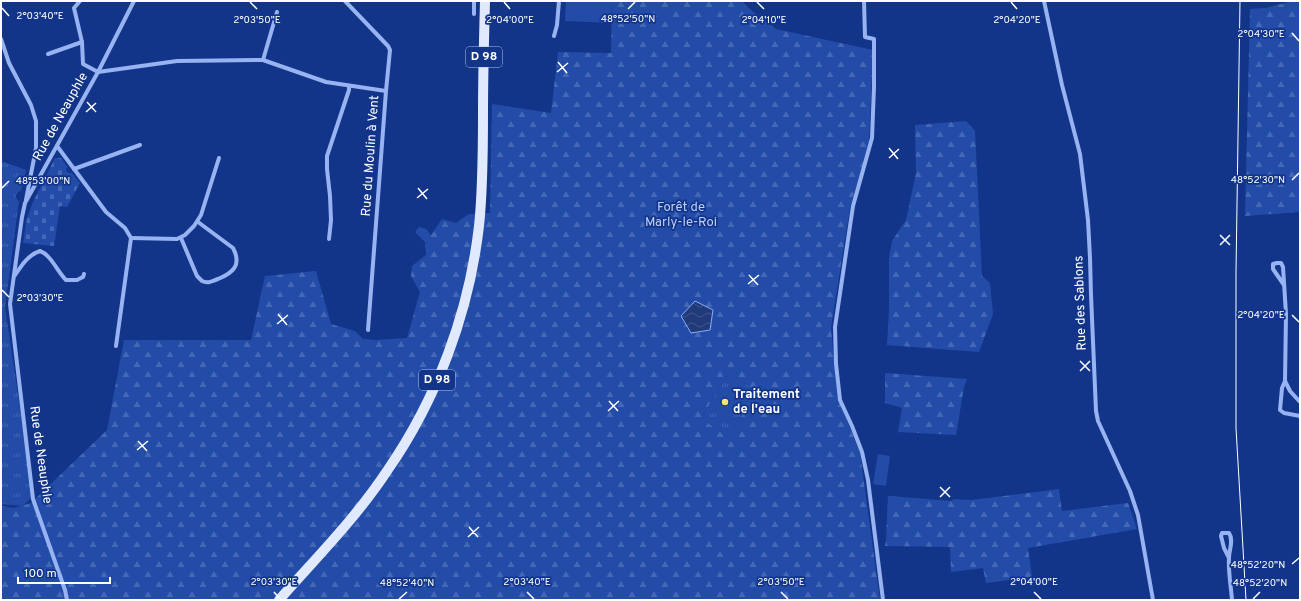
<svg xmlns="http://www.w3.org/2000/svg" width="1301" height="601" font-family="Overpass,sans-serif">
  <defs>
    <pattern id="grass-tufts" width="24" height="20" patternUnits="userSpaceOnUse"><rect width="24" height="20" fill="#234ca9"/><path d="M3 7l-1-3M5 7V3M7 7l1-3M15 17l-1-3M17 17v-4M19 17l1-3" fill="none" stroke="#4467b6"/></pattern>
    <pattern id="forest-firs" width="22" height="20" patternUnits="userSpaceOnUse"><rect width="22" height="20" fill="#234ca9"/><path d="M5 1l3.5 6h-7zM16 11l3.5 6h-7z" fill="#4467b6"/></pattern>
    <pattern id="cemetery-stones" width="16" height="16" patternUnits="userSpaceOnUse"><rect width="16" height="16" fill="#234ca9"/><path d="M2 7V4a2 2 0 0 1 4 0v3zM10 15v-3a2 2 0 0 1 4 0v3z" fill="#4467b6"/></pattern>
    <pattern id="water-waves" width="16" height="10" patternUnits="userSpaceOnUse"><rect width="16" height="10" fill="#203a7a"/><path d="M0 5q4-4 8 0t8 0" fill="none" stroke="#41588e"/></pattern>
  </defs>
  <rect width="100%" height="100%" fill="#12358a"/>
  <!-- grass -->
  <g fill="url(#grass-tufts)">
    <path d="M 1,161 L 26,170 L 21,191 L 18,192 L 16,195 L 16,198 L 19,201 L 5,307 L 33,496 L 23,506 L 1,504 Z"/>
    <path d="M 728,374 L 758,391 L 728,437 L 701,418 Z"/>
  </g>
  <!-- forest -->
  <g fill="url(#forest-firs)" fill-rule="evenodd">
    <path d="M 612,1 L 742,1 L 752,11 L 776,29 L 873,50 L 869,142 L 850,208 L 831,327 L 837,395 L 860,453 L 880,600 L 1,600 L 1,506 L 14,508 L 31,503 L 107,430 L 124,340 L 251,340 L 265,276 L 316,271 L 331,324 L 355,331 L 363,339 L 375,340 L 407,338 L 420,292 L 411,276 L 412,266 L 426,255 L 425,242 L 415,232 L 419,227 L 426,229 L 431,235 L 442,219 L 456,223 L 469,214 L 490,213 L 492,104 L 551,113 L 558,52 L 611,53 ZM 728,374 L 758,391 L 728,437 L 701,418 Z"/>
    <path d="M 1293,1 L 1300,1 L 1300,212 L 1245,216 L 1250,9 L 1265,8 Z"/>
    <path d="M 966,121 L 975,131 L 982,276 L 990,283 L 993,314 L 979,352 L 887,345 L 889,310 L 889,259 L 892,241 L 906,220 L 916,173 L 915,125 Z"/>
    <path d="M 885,373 L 967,379 L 964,387 L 956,435 L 898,432 L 902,408 L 885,403 Z"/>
    <path d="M 1059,489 L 1062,511 L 1128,503 L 1137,529 L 1028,548 L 1032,577 L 986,583 L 983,568 L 951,572 L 950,547 L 885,546 L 886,540 L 888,496 L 952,501 L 953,499 L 971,500 Z"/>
  </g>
  <!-- cemetery -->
  <path fill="url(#cemetery-stones)" d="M 55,158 L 61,158 L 67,167 L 66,169 L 67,172 L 69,173 L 72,173 L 80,183 L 67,207 L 60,206 L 54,246 L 23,243 L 27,218 L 33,202 Z"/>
  <!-- park -->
  <g fill="#234ca9">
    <path d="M 566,1 L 612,1 L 611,23 L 565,21 Z"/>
    <path d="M 878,454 L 890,456 L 886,486 L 873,484 Z"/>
  </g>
  <!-- water -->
  <path fill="url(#water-waves)" stroke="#89acf4" d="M 695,301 L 713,310 L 710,330 L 691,333 L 681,316 Z"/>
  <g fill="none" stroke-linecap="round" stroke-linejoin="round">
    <!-- street -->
    <g stroke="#98b3f1" stroke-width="4">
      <path d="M 80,1 L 74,8 L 82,42 L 83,64 L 98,72 L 177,61 L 263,60 L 326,82 L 386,91"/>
      <path d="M 345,1 L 388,46 L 390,50 L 386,91 L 368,330"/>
      <path d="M 864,1 L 865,37 L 874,39 L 874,87 L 872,138 L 853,206 L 835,327 L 836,364 L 840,400 L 852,426 L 862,452 L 868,480 L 883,600"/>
      <path d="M 1044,1 L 1062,85 L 1080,154 L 1088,220 L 1090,258 L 1091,295 L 1096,411 L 1098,421 L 1130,491 L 1138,515 L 1153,600"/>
      <path d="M 474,14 L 474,1"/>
      <path d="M 554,36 L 557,25 L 559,1"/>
      <path d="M 1,39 L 9,63 L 31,105 L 36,121 L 36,148 L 26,200"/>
      <path d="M 48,54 L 82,42"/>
      <path d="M 263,60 L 277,12"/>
      <path d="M 57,146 L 106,212 L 125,228 L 131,238 L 116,346"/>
      <path d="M 74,169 L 140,145"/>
      <path d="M 131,238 L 177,239 L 185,235 L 194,226 L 201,215 L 219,158"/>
      <path d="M 181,238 L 197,276 L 202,281 C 208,284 212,281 218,279 C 233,273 242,265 233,248 L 198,222"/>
      <path d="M 329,239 L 331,220 L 330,196 L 327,169 L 327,156 L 349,90 L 349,86"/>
      <path d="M 15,275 C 22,265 28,255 40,251 C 51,255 57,271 66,280 L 77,280 L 83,277 L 84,274"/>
      <path d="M 1284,285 L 1273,269 L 1273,264 L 1277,263 L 1281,263 L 1283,267 L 1286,314 L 1285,381 L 1290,391 L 1300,402"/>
      <path d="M 1285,381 L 1282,388 L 1280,410 L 1284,413 L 1300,416"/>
      <path d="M 1229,558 L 1224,548 L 1221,536 L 1222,533 L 1229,533 C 1234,540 1229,550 1229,558 C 1228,571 1231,586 1232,600"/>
      <path d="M 67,600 L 65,590 L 33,499 L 10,304 L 22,217 L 25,203 L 98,72 L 134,1"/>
    </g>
    <!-- primary -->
    <path stroke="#e1e9ff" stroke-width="10" d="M 279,600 C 316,558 356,518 387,471 C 437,399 469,313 479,226 C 483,189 483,151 483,113 C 483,76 484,38 485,1"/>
    <!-- tram -->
    <path stroke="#fff" stroke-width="1" d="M 1240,1 L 1236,272 L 1236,428 L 1246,600"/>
  </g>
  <!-- ticks -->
  <path fill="none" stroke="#fff" stroke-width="1.5" d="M 250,2 L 257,9M 504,2 L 510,9M 757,2 L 764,9M 1011,2 L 1017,9M 2,8 L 9,16M 628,9 L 635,2M 1292,33 L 1299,41M 558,62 L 567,73M 557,72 L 568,63M 87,102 L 96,112M 86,112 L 96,103M 889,148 L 898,159M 889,158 L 899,149M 1292,180 L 1299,173M 2,188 L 9,181M 418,188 L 427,199M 417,198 L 428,189M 1220,235 L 1230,245M 1220,245 L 1230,235M 749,275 L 758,285M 748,284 L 759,275M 2,290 L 9,297M 278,314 L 287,325M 1292,315 L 1299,322M 277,324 L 288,315M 1080,361 L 1090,371M 1080,371 L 1090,361M 609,401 L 618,411M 608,411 L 619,401M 138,441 L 147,451M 137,450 L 148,441M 940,487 L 950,497M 940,497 L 950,487M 469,527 L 478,537M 468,537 L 479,527M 1292,564 L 1299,558M 274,592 L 280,599M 527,592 L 534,599M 781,592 L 788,599M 1034,592 L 1041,599M 399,599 L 407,592M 1253,599 L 1260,592"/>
  <!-- markers -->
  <circle fill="#ffe757" stroke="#12358a" stroke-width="1.5" cx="725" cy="402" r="4"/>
  <g text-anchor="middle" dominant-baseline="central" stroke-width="3.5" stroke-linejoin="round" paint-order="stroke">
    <!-- shield labels -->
    <g fill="#12358a" stroke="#b8c2dc" stroke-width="1">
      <rect x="466" y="47" width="36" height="20" rx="3"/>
      <rect x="419" y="370" width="36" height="20" rx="3"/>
    </g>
    <g font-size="12" font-weight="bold" fill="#fff">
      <text x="484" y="57">D 98</text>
      <text x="437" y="380">D 98</text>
    </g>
    <!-- street labels -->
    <g font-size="13" fill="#fff" stroke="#12358a">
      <text transform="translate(61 117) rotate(-61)">Rue de Neauphle</text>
      <text transform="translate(371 156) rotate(-86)">Rue du Moulin à Vent</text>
      <text transform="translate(1081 303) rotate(-92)">Rue des Sablons</text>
      <text transform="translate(40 455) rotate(82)">Rue de Neauphle</text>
    </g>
    <!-- park labels -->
    <g font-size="13" fill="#bed1fc" stroke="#12358a">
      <text x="681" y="208">Forêt de<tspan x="681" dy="15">Marly-le-Roi</tspan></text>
    </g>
    <!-- poi labels -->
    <g font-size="13" font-weight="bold" fill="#fff" stroke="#12358a" text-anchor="start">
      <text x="733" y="395">Traitement<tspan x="733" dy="15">de l'eau</tspan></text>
    </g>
  </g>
  <g font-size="10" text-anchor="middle" fill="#fff" stroke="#12358a" stroke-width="3.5" stroke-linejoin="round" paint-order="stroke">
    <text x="40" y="19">2°03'40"E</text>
    <text x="628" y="22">48°52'50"N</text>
    <text x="257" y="23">2°03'50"E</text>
    <text x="510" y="23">2°04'00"E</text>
    <text x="764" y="23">2°04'10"E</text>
    <text x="1017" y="23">2°04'20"E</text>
    <text x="1261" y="37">2°04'30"E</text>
    <text x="1258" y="183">48°52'30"N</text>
    <text x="43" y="184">48°53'00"N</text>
    <text x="40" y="301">2°03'30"E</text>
    <text x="1261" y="318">2°04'20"E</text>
    <text x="1258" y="568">48°52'20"N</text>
    <text x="274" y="585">2°03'30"E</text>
    <text x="527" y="585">2°03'40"E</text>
    <text x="781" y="585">2°03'50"E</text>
    <text x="1034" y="585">2°04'00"E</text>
    <text x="407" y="586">48°52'40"N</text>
    <text x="1260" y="586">48°52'20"N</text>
  </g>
  <!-- border -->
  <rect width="1301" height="601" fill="none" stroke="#ffffff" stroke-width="4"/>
  <!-- scale -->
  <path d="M18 577v6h92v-6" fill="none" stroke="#ffffff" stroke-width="2"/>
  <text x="24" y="577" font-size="12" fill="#ffffff" stroke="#12358a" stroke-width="3" paint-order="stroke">100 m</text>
</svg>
